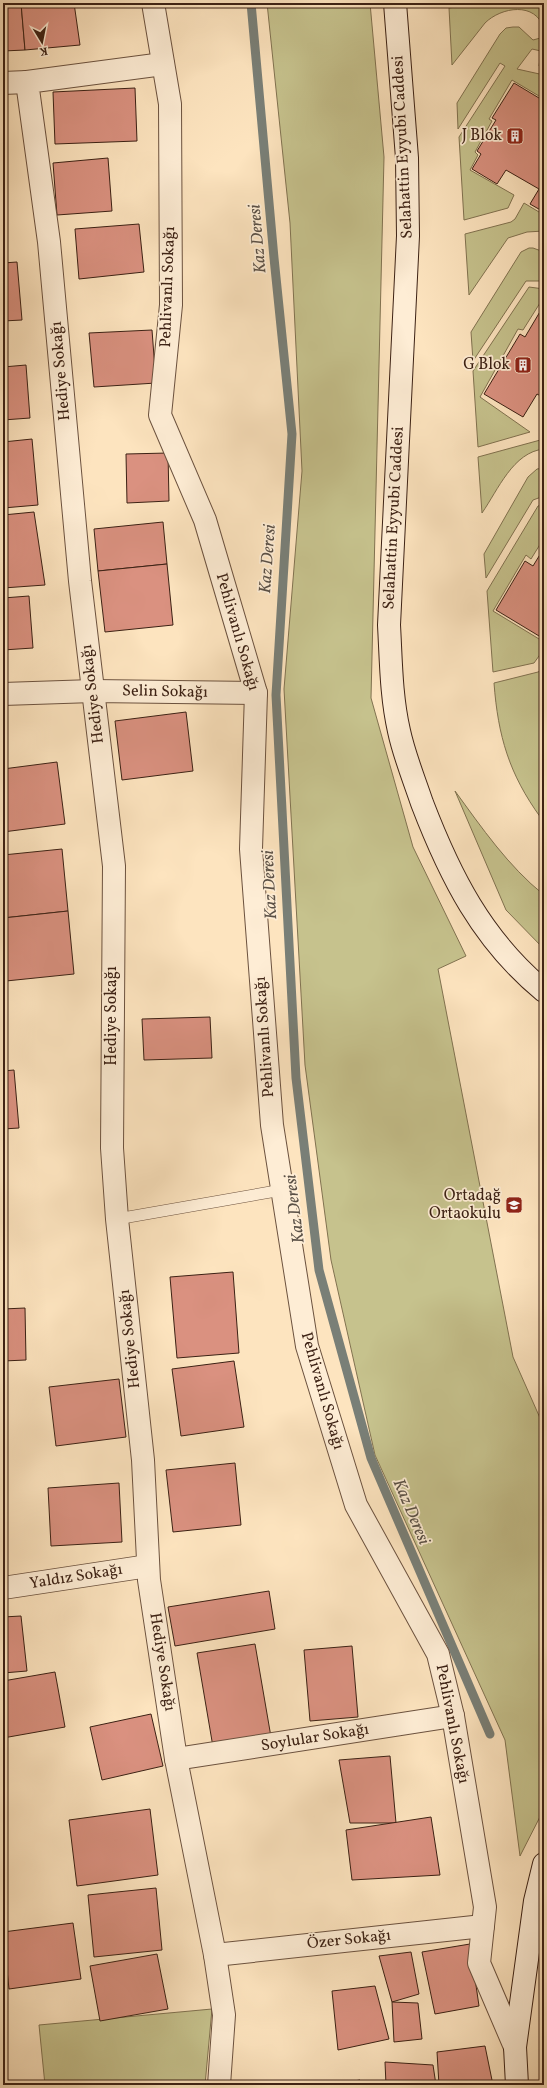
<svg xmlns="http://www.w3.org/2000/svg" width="547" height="2088" font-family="Vollkorn,serif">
  <rect width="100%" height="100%" fill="#fde4bf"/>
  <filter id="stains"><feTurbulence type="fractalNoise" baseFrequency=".005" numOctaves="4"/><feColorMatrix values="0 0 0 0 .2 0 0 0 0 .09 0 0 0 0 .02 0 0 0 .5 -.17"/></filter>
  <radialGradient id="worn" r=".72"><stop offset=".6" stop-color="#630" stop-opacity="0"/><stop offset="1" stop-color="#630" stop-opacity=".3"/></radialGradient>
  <!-- green -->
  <g fill="#c6c28d" stroke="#817250">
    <path d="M 267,3 L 370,3 L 384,157 L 371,698 L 413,847 L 466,956 L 438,969 L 513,1357 L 544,1427 L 544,1809 L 520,1856 L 505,1740 L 375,1455 L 331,1260 L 305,1065 L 284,689 L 302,471 L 290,223 Z"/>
    <path d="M 482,3 L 538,3 L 544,7 L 544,29 C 536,1 501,7 485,23 L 452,65 L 449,8 Z"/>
    <path d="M 513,27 L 519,27 L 533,40 L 544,37 L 544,66 L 539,66 L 541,51 L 532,49 L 517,69 L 544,75 L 544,99 L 512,80 L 489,119 L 492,121 L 475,152 L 478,155 L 470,170 L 514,195 L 508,208 L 464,220 L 459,137 L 505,66 L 500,63 L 458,129 L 457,103 L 500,34 L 506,28 Z"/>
    <path d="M 524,203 L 544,215 L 544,231 L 527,232 L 508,238 L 469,295 L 465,234 L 511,222 L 515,219 Z"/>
    <path d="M 529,248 L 533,248 L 544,252 L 544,281 L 526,281 L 473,361 L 471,332 L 521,252 Z"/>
    <path d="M 529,287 L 544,289 L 544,306 L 540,303 L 523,330 L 518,329 L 480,397 L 530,432 L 478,447 L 473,371 Z"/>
    <path d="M 544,439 L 544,449 C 513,452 498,490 482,513 L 478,457 Z"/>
    <path d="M 544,468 L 544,496 L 533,500 L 486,578 L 484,554 L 528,477 L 537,469 Z"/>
    <path d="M 544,504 L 544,538 L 531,559 L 526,555 L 493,611 L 544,642 L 544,649 L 534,663 L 493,672 L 487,591 L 538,506 Z"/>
    <path d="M 544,669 L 544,813 L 541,818 C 509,774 498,736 494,683 L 538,672 Z"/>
    <path d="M 455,791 C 482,828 508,866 544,895 L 544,949 L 506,910 Z"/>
    <path d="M 212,2009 L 205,2085 L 45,2085 L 39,2025 Z"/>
  </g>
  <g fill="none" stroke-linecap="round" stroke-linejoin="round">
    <!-- stream -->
    <path stroke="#797f77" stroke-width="9" d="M 251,3 L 274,258 L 292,434 L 276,695 L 296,1078 L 319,1270 L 371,1458 L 490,1734"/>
  </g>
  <!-- building -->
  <g fill="#da9180" stroke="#3c2114">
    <path d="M 3,3 L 21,3 L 25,50 L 3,51 Z"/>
    <path d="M 21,3 L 74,3 L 80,45 L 25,50 Z"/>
    <path d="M 514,83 L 544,101 L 544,212 L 530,204 L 539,189 L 506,170 L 497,184 L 472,169 L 481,154 L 477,151 L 496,120 L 492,118 Z"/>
    <path d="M 135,88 L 137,141 L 55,144 L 53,92 Z"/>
    <path d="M 108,158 L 112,211 L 57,215 L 53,163 Z"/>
    <path d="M 139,224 L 144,272 L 79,279 L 75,229 Z"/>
    <path d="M 17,262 L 22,320 L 3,321 L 3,263 Z"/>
    <path d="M 541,310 L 544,312 L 544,398 L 537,394 L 523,417 L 484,394 L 520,334 L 525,337 Z"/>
    <path d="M 152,330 L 156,383 L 94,387 L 89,333 Z"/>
    <path d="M 26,365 L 30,418 L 3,420 L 3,367 Z"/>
    <path d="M 32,439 L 38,505 L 3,508 L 3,442 Z"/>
    <path d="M 168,453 L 169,501 L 127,503 L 126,454 Z"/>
    <path d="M 34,512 L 45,585 L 3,588 L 3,515 Z"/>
    <path d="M 163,522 L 167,564 L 98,571 L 94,529 Z"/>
    <path d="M 544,548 L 544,639 L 496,610 L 525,561 L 533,566 Z"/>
    <path d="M 167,564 L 173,625 L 105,632 L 98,571 Z"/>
    <path d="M 29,596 L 33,648 L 3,650 L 3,598 Z"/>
    <path d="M 186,712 L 193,771 L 122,780 L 115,721 Z"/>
    <path d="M 57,762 L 65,824 L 3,832 L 3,769 Z"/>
    <path d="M 62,849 L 68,911 L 3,918 L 3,855 Z"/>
    <path d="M 68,911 L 74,974 L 6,981 L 3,949 L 3,918 Z"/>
    <path d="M 210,1017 L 212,1058 L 144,1060 L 142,1019 Z"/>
    <path d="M 14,1070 L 19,1128 L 3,1129 L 3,1071 Z"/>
    <path d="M 233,1272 L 239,1353 L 177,1358 L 170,1277 Z"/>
    <path d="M 25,1308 L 26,1360 L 3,1361 L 3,1309 Z"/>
    <path d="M 234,1361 L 244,1427 L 181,1436 L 172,1369 Z"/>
    <path d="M 119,1379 L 126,1437 L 56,1446 L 49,1387 Z"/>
    <path d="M 235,1463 L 241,1525 L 173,1532 L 166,1470 Z"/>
    <path d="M 119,1483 L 122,1542 L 51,1546 L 48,1488 Z"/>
    <path d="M 269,1591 L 275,1629 L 175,1646 L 168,1607 Z"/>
    <path d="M 21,1616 L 27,1671 L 3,1673 L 3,1617 Z"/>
    <path d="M 255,1644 L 271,1737 L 213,1747 L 197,1653 Z"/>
    <path d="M 352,1646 L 358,1717 L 310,1721 L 304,1650 Z"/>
    <path d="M 55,1672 L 65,1727 L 3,1738 L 3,1681 Z"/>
    <path d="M 151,1714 L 163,1766 L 102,1780 L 90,1727 Z"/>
    <path d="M 390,1756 L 396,1823 L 350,1823 L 339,1760 Z"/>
    <path d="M 150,1809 L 158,1875 L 77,1886 L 69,1820 Z"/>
    <path d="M 431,1817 L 440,1875 L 352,1880 L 346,1830 Z"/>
    <path d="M 156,1888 L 162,1950 L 94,1957 L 88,1895 Z"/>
    <path d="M 73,1923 L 81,1979 L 9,1989 L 3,1932 Z"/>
    <path d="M 470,1944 L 479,2006 L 435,2014 L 422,1952 Z"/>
    <path d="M 411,1952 L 419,1994 L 392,2002 L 379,1956 Z"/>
    <path d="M 157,1954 L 168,2009 L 100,2021 L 90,1966 Z"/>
    <path d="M 375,1986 L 389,2039 L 338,2050 L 332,1991 Z"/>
    <path d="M 392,2002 L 418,2003 L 422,2039 L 394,2042 Z"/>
    <path d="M 485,2046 L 493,2085 L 439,2085 L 437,2052 Z"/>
    <path d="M 385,2062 L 433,2065 L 436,2085 L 386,2085 Z"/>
    <path d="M 360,2080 L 361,2085 L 329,2085 Z"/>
  </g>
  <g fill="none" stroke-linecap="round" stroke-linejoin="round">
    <!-- service casing -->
    <g stroke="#6c523f" stroke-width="12">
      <path id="service" d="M 117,1219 L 282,1190"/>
    </g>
    <!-- minor casing -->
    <g stroke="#6c523f" stroke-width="24">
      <g id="minor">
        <path d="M 153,3 L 170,104 L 171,305 L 160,415 L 205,520 L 256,693 L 251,849 L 272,1125 L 307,1346 L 356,1505 L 438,1654 L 453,1716 L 485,1907 L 479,1963 L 515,2047"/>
        <path d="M 163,64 L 27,82 L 49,242 L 80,581 L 114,866 L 112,1148 L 117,1219 L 143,1460 L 149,1580 L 176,1759 L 215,1955 L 224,2015 L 219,2085"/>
        <path d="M 3,83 L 27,82"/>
        <path d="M 3,694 L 93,691 L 256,693"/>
        <path d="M 3,1588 L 148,1566"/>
        <path d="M 176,1759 L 453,1716"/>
        <path d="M 215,1955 L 483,1926"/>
      </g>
    </g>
    <!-- secondary casing -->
    <g stroke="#3c2114" stroke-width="24">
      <g id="secondary">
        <path d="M 395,3 L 407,158 L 408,236 L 389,625 C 391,660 391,696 399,731 C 404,755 414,779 422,803 C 450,876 482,940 544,991"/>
        <path d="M 517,2085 L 515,2047 L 535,1901 L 544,1864"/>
      </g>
    </g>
    <!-- service -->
    <use href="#service" stroke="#feedd5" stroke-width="11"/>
    <!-- minor -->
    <use href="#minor" stroke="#feedd5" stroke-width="22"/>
    <!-- secondary -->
    <use href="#secondary" stroke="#feedd5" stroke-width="22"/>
  </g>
  <!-- icons -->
  <defs>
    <g id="building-square" transform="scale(0.9)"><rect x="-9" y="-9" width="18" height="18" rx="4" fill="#8f2418" stroke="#feedd5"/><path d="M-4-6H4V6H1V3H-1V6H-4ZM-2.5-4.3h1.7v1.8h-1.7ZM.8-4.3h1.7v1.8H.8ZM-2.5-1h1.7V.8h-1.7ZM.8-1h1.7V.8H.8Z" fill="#fff"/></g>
    <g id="school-square" transform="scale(0.9)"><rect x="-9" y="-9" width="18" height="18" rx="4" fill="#8f2418" stroke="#feedd5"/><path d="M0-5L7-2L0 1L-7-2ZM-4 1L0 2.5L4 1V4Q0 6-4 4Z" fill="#fff"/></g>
  </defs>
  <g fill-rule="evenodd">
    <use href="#building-square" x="515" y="136"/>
    <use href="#building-square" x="523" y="365"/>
    <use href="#school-square" x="514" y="1205"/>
  </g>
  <g text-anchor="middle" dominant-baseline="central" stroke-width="3.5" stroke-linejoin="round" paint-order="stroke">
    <!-- poi labels -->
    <g font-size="16" fill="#3c2114" stroke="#feedd5" text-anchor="end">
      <text x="502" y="136">J Blok</text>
      <text x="510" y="365">G Blok</text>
      <text x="501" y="1196">Ortadağ<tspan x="501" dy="18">Ortaokulu</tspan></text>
    </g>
    <!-- street labels -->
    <g font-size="16" fill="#3c2114" stroke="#feedd5">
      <text transform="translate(403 147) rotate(-93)">Selahattin Eyyubi Caddesi</text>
      <text transform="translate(168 287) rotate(-88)">Pehlivanlı Sokağı</text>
      <text transform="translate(61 371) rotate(-95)">Hediye Sokağı</text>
      <text transform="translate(394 518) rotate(-87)">Selahattin Eyyubi Caddesi</text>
      <text transform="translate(237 632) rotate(74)">Pehlivanlı Sokağı</text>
      <text transform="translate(165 692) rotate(1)">Selin Sokağı</text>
      <text transform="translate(93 694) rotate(-97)">Hediye Sokağı</text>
      <text transform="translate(112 1016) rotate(-90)">Hediye Sokağı</text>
      <text transform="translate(265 1037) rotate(-94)">Pehlivanlı Sokağı</text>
      <text transform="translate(130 1339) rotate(-96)">Hediye Sokağı</text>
      <text transform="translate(322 1391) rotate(74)">Pehlivanlı Sokağı</text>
      <text transform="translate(76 1577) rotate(-9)">Yaldız Sokağı</text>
      <text transform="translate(162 1662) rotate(81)">Hediye Sokağı</text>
      <text transform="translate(452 1724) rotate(79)">Pehlivanlı Sokağı</text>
      <text transform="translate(315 1738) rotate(-9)">Soylular Sokağı</text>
      <text transform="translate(349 1940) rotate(-6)">Özer Sokağı</text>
    </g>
    <!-- water labels -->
    <g font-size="17" font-style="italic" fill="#5a5046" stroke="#feedd5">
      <text transform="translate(258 239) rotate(-95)">Kaz Deresi</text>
      <text transform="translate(268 559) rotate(-86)">Kaz Deresi</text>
      <text transform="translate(270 885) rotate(-93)">Kaz Deresi</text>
      <text transform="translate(295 1209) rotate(-97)">Kaz Deresi</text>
      <text transform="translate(411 1512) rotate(67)">Kaz Deresi</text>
    </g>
  </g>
  <!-- margin -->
  <rect width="547" height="2088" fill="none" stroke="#fde4bf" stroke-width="16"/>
  <rect x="4" y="4" width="539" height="2080" fill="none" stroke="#3c2114" stroke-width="2"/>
  <rect x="8" y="8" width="531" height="2072" fill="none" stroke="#3c2114"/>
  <!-- north arrow -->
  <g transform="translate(42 42) rotate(170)" stroke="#feedd5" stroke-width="3" paint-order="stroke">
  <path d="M0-3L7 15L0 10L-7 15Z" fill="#3c2114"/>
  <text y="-6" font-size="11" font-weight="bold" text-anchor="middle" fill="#3c2114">K</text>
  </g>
  <rect width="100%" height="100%" filter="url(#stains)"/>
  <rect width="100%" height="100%" fill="url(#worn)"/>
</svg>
